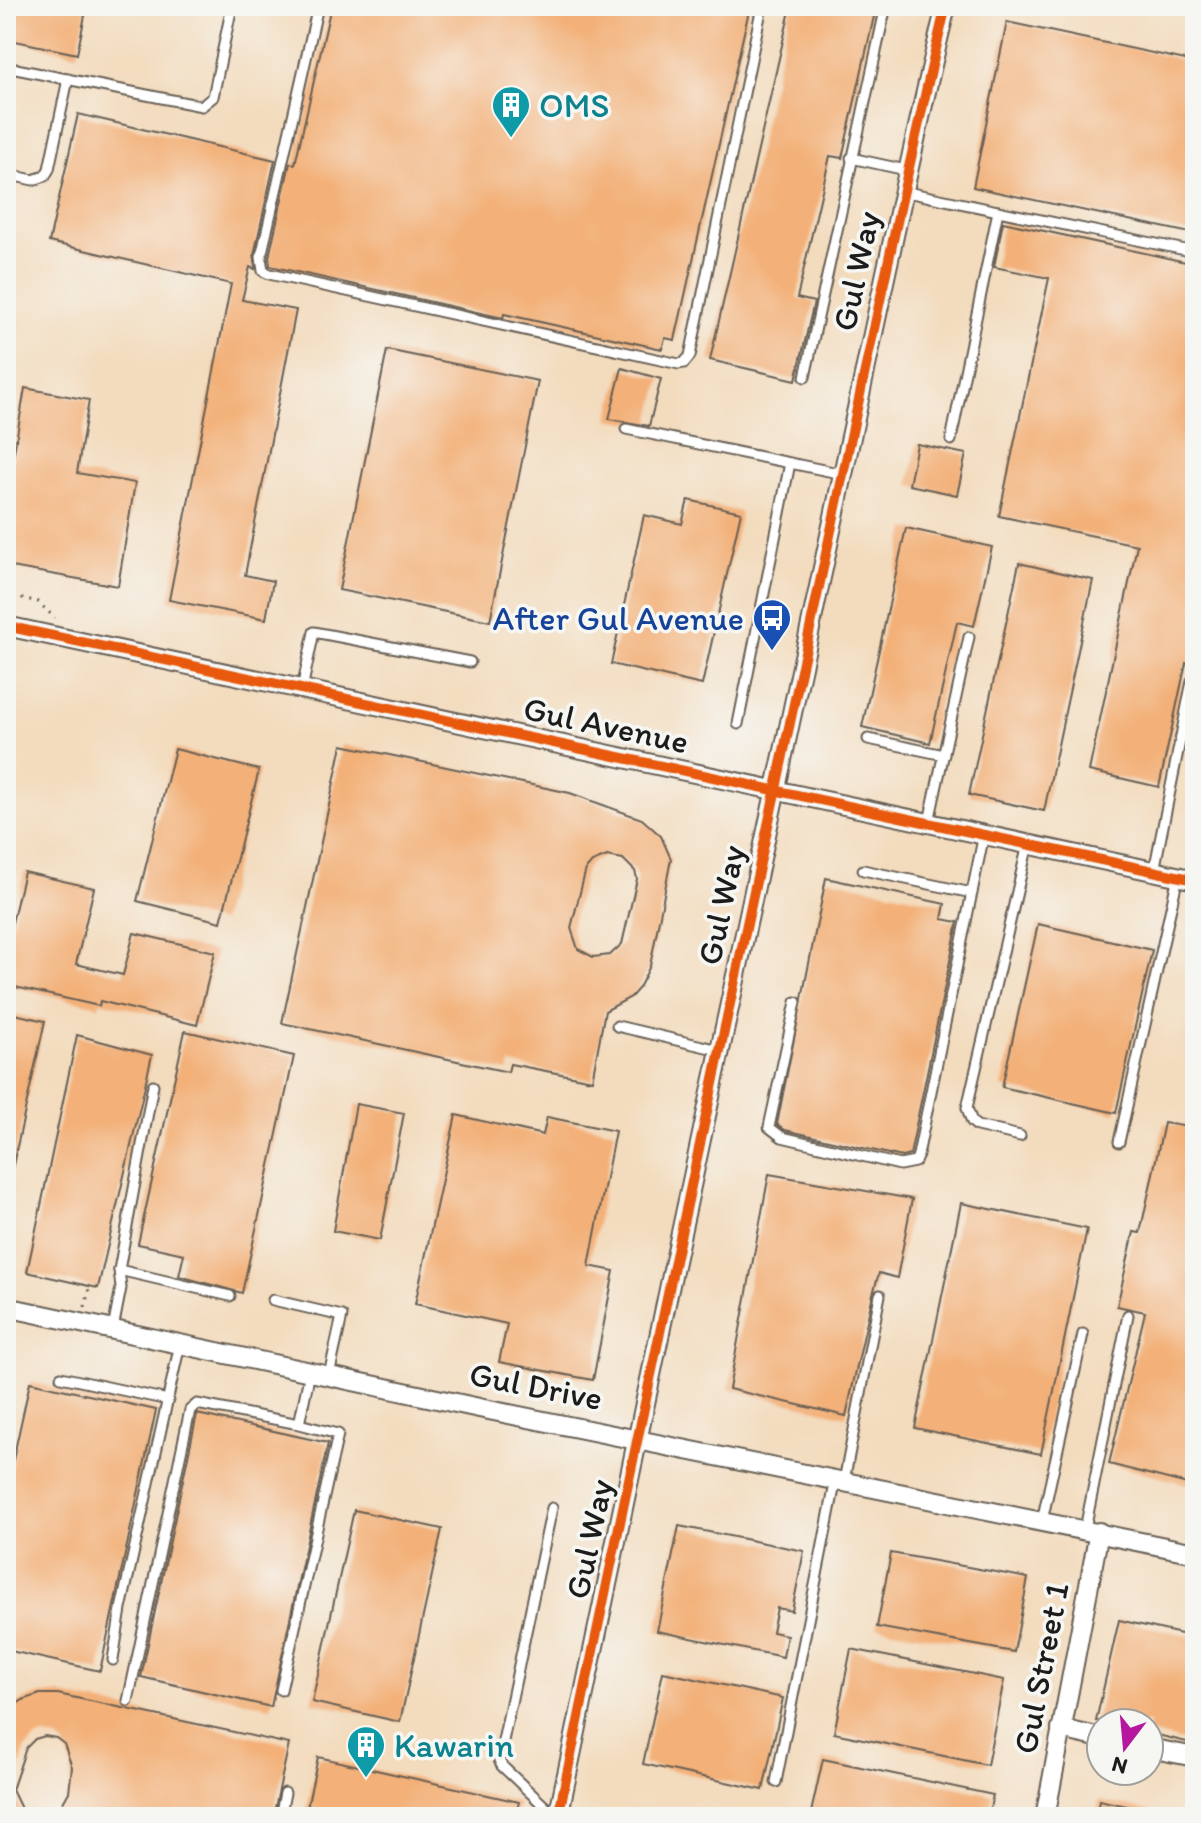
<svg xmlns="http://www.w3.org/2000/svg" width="1201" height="1823" font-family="Itim,sans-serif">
  <rect width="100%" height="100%" fill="#f6f6f2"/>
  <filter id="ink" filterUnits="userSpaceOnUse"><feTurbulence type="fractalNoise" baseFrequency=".0125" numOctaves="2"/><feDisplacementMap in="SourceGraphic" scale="16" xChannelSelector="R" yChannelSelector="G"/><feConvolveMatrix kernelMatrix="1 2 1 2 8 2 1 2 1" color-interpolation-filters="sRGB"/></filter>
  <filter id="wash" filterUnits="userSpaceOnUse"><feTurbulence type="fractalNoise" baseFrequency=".006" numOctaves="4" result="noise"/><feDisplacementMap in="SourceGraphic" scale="32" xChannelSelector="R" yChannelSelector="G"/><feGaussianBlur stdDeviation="1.8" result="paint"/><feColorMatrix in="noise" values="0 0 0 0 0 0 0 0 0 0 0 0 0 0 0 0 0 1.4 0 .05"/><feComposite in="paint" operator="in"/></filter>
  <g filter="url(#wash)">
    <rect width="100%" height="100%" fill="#f3dbbd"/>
    <g id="blocks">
      <!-- building -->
      <g fill="#f3b078" fill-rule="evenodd">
        <path d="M 6,6 L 87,6 L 77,54 L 6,39 Z"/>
        <path d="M 331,6 L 750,6 L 675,340 L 665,338 L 662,349 L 504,314 L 503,318 L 270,266 L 269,257 L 290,163 L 295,164 Z"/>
        <path d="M 791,6 L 860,6 L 860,8 L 875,12 L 842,158 L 830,156 L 797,298 L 814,302 L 796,380 L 710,360 Z"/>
        <path d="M 1007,22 L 1195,62 L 1195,234 L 973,187 Z"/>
        <path d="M 78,114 L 275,160 L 254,255 L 255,269 L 250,267 L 242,300 L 296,310 L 245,575 L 273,581 L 266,619 L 169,600 L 231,284 L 49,242 Z"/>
        <path d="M 1003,222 L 1195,264 L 1195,665 L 1186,663 L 1159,787 L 1089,771 L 1137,545 L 999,516 L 1049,278 L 994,267 Z"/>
        <path d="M 387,350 L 538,381 L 490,621 L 339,590 Z"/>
        <path d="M 622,368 L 661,379 L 649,426 L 609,419 Z"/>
        <path d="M 25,388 L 89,400 L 77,473 L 135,483 L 118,586 L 6,566 L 6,499 Z"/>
        <path d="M 917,444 L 966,454 L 957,495 L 909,485 Z"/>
        <path d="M 688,500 L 741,512 L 702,685 L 611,664 L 644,515 L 682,524 Z"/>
        <path d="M 906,528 L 992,547 L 974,626 L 957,622 L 930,743 L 862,727 Z"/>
        <path d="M 1019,563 L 1093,580 L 1044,811 L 969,795 Z"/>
        <path d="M 342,745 L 570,793 L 642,819 L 661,836 L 671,859 L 650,966 L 639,988 L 631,997 L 605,1011 L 592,1080 L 510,1064 L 508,1072 L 282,1023 ZM 607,856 L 623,859 L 635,871 L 637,879 L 622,944 L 610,955 L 593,957 L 578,949 L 571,928 L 586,869 L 592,862 Z"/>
        <path d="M 175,749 L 259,770 L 221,922 L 137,901 Z"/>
        <path d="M 24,872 L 94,888 L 76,964 L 123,975 L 134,933 L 215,952 L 197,1025 L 100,1001 L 99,1006 L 6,985 L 6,948 Z"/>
        <path d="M 826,878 L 945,904 L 942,919 L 958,922 L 910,1155 L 902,1157 L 785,1130 L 777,1124 Z"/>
        <path d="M 1038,924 L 1152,950 L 1116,1113 L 1002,1087 Z"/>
        <path d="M 6,1012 L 45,1021 L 12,1169 L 6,1168 Z"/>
        <path d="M 185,1031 L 294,1056 L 242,1293 L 179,1276 L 184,1254 L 138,1244 Z"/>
        <path d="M 77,1035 L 152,1055 L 98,1288 L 27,1272 Z"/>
        <path d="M 356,1104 L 404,1113 L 380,1240 L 333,1231 Z"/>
        <path d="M 456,1115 L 543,1135 L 547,1117 L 615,1131 L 589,1266 L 614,1271 L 593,1380 L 499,1362 L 507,1324 L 415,1304 Z"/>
        <path d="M 1164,1123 L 1195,1128 L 1195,1486 L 1109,1464 L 1145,1312 L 1117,1306 L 1134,1232 L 1140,1233 Z"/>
        <path d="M 769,1174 L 912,1199 L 897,1278 L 879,1273 L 873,1294 L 846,1416 L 729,1389 Z"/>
        <path d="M 961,1203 L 1087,1229 L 1041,1454 L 915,1428 Z"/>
        <path d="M 30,1382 L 156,1410 L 100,1671 L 6,1650 L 6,1492 Z"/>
        <path d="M 197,1414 L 328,1443 L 271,1707 L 141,1677 Z"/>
        <path d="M 354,1510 L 442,1529 L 400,1722 L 312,1702 Z"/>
        <path d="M 679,1526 L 804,1551 L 792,1611 L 777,1608 L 772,1632 L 787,1635 L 783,1657 L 657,1631 Z"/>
        <path d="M 891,1553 L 1028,1578 L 1014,1652 L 877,1627 Z"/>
        <path d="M 1119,1620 L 1195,1637 L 1195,1744 L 1149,1733 L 1149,1723 L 1096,1721 Z"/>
        <path d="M 851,1649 L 1004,1680 L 987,1765 L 834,1733 Z"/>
        <path d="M 663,1672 L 783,1698 L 763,1790 L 643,1764 Z"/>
        <path d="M 40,1694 L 58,1694 L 289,1744 L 273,1817 L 55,1817 L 69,1792 L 72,1767 L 64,1744 L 56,1738 L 45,1736 L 35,1739 L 26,1748 L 12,1790 L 25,1817 L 6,1817 L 6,1711 L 23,1700 Z"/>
        <path d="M 318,1757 L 519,1802 L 515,1817 L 305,1817 Z"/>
        <path d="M 823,1759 L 993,1795 L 988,1817 L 810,1817 Z"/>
        <path d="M 1099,1800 L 1149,1811 L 1149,1817 L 1096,1817 Z"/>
      </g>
    </g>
  </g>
  <g filter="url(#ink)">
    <use href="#blocks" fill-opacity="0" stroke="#675f54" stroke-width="2"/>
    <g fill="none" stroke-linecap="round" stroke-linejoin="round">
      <!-- service casing -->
      <g stroke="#675f54" stroke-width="13">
        <g id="service">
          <path d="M 318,6 L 261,257 L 263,271 L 269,274 L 679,364 L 684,363 L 690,356 L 762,6"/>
          <path d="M 6,67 L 202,106 L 213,97 L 232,6"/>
          <path d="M 851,158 L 906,170"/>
          <path d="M 6,174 L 33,180 L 45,176 L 49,169 L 68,79"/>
          <path d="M 902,191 L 1195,252"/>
          <path d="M 805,377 L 884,15"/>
          <path d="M 626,429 L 843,474"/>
          <path d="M 951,440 L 998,211"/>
          <path d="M 302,689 L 314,632 L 470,662"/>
          <path d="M 738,724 L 790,463"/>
          <path d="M 868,739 L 944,755"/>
          <path d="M 929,822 L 969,637"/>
          <path d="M 863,870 L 972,893"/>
          <path d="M 1154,871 L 1192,681"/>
          <path d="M 796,1002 L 769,1127 L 782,1137 L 900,1165 L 915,1162 L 918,1155 L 984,834"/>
          <path d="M 617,1026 L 719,1050"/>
          <path d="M 1020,1136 L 977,1126 L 972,1122 L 967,1108 L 1028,844"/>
          <path d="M 1119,1142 L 1178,876"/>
          <path d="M 119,1270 L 230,1296"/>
          <path d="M 273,1300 L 342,1316 L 329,1375"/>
          <path d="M 113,1329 L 121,1288 L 119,1270 L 153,1085"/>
          <path d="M 61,1377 L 168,1400"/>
          <path d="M 299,1424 L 310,1372"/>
          <path d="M 844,1481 L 880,1295"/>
          <path d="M 552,1508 L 499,1760 L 502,1766 L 556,1817"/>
          <path d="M 1042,1521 L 1083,1334"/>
          <path d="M 1085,1529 L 1128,1315"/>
          <path d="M 113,1660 L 121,1609 L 180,1344"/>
          <path d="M 128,1701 L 190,1410 L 197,1404 L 299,1424 L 338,1434 L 281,1690"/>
          <path d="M 776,1782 L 836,1479"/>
          <path d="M 280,1817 L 285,1793"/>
        </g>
      </g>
      <!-- minor casing -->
      <g stroke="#675f54" stroke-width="22">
        <g id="minor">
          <path d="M 6,626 L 1195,880"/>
          <path d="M 6,1307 L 484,1409 L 1195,1553"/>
          <path d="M 1061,1729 L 1101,1738"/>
          <path d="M 1149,1748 L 1195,1757"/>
          <path d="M 558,1817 C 652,1371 745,924 842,479 C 876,321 908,163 946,6"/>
          <path d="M 1045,1817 L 1099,1532"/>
        </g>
      </g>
      <!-- path -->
      <g stroke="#675f54" stroke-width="3" stroke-dasharray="2 6" stroke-linecap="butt">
        <path d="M 6,594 L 38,602 L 55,618"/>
        <path d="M 85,1307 L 89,1289"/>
      </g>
      <!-- service -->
      <use href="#service" stroke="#fff" stroke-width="9"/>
      <!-- minor -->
      <use href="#minor" stroke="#fff" stroke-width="18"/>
      <!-- cycleway casing -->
      <g stroke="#f6f6f2" stroke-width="15">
        <g id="cycleway">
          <path d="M 6,626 L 1195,880"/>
          <path d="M 558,1817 C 652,1371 745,924 842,479 C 876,321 908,163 946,6"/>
        </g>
      </g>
      <!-- cycleway -->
      <use href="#cycleway" stroke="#e8590c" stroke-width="10"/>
    </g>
  </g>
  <!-- icons -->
  <defs>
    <g id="building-pin" transform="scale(2)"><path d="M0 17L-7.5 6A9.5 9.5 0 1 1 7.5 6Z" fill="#0f9aa8" stroke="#f6f6f2"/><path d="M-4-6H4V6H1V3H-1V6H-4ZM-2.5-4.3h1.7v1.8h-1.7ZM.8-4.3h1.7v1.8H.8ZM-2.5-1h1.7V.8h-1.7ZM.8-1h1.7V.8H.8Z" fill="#fff"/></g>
    <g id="bus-pin" transform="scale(2)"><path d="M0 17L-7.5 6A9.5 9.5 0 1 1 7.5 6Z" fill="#1a4fb4" stroke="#f6f6f2"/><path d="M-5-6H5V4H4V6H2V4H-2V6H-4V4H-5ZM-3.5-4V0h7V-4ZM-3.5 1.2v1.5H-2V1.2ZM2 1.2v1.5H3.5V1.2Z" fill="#fff"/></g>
  </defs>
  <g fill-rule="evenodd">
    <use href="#building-pin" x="511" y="105"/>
    <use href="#bus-pin" x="772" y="618"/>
    <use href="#building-pin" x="366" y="1745"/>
  </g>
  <g text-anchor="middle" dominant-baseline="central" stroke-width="7" stroke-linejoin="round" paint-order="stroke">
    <!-- culture labels -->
    <g font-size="34" fill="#0d838f" stroke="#f6f6f2" text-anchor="start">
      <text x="539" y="105">OMS</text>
      <text x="394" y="1745">Kawarin</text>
    </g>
    <!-- street labels -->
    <g font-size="34" fill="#1c1c1c" stroke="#f6f6f2">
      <text transform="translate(856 271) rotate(-78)">Gul Way</text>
      <text transform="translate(606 725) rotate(12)">Gul Avenue</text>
      <text transform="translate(721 905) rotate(-78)">Gul Way</text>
      <text transform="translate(536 1386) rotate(11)">Gul Drive</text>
      <text transform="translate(589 1539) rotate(-78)">Gul Way</text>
      <text transform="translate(1041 1668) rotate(-79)">Gul Street 1</text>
    </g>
    <!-- transit labels -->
    <g font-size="34" fill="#164399" stroke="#f6f6f2" text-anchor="end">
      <text x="744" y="618">After Gul Avenue</text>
    </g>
  </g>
  <!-- margin -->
  <rect width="1201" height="1823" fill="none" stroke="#f6f6f2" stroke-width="32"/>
  <!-- north arrow -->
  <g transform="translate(1125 1747) rotate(196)"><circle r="38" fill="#f6f6f2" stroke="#9f9f9c" stroke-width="2"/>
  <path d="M0-6L14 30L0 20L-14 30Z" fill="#b5179e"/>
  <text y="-12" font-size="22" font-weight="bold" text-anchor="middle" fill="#1c1c1c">N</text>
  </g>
</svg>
